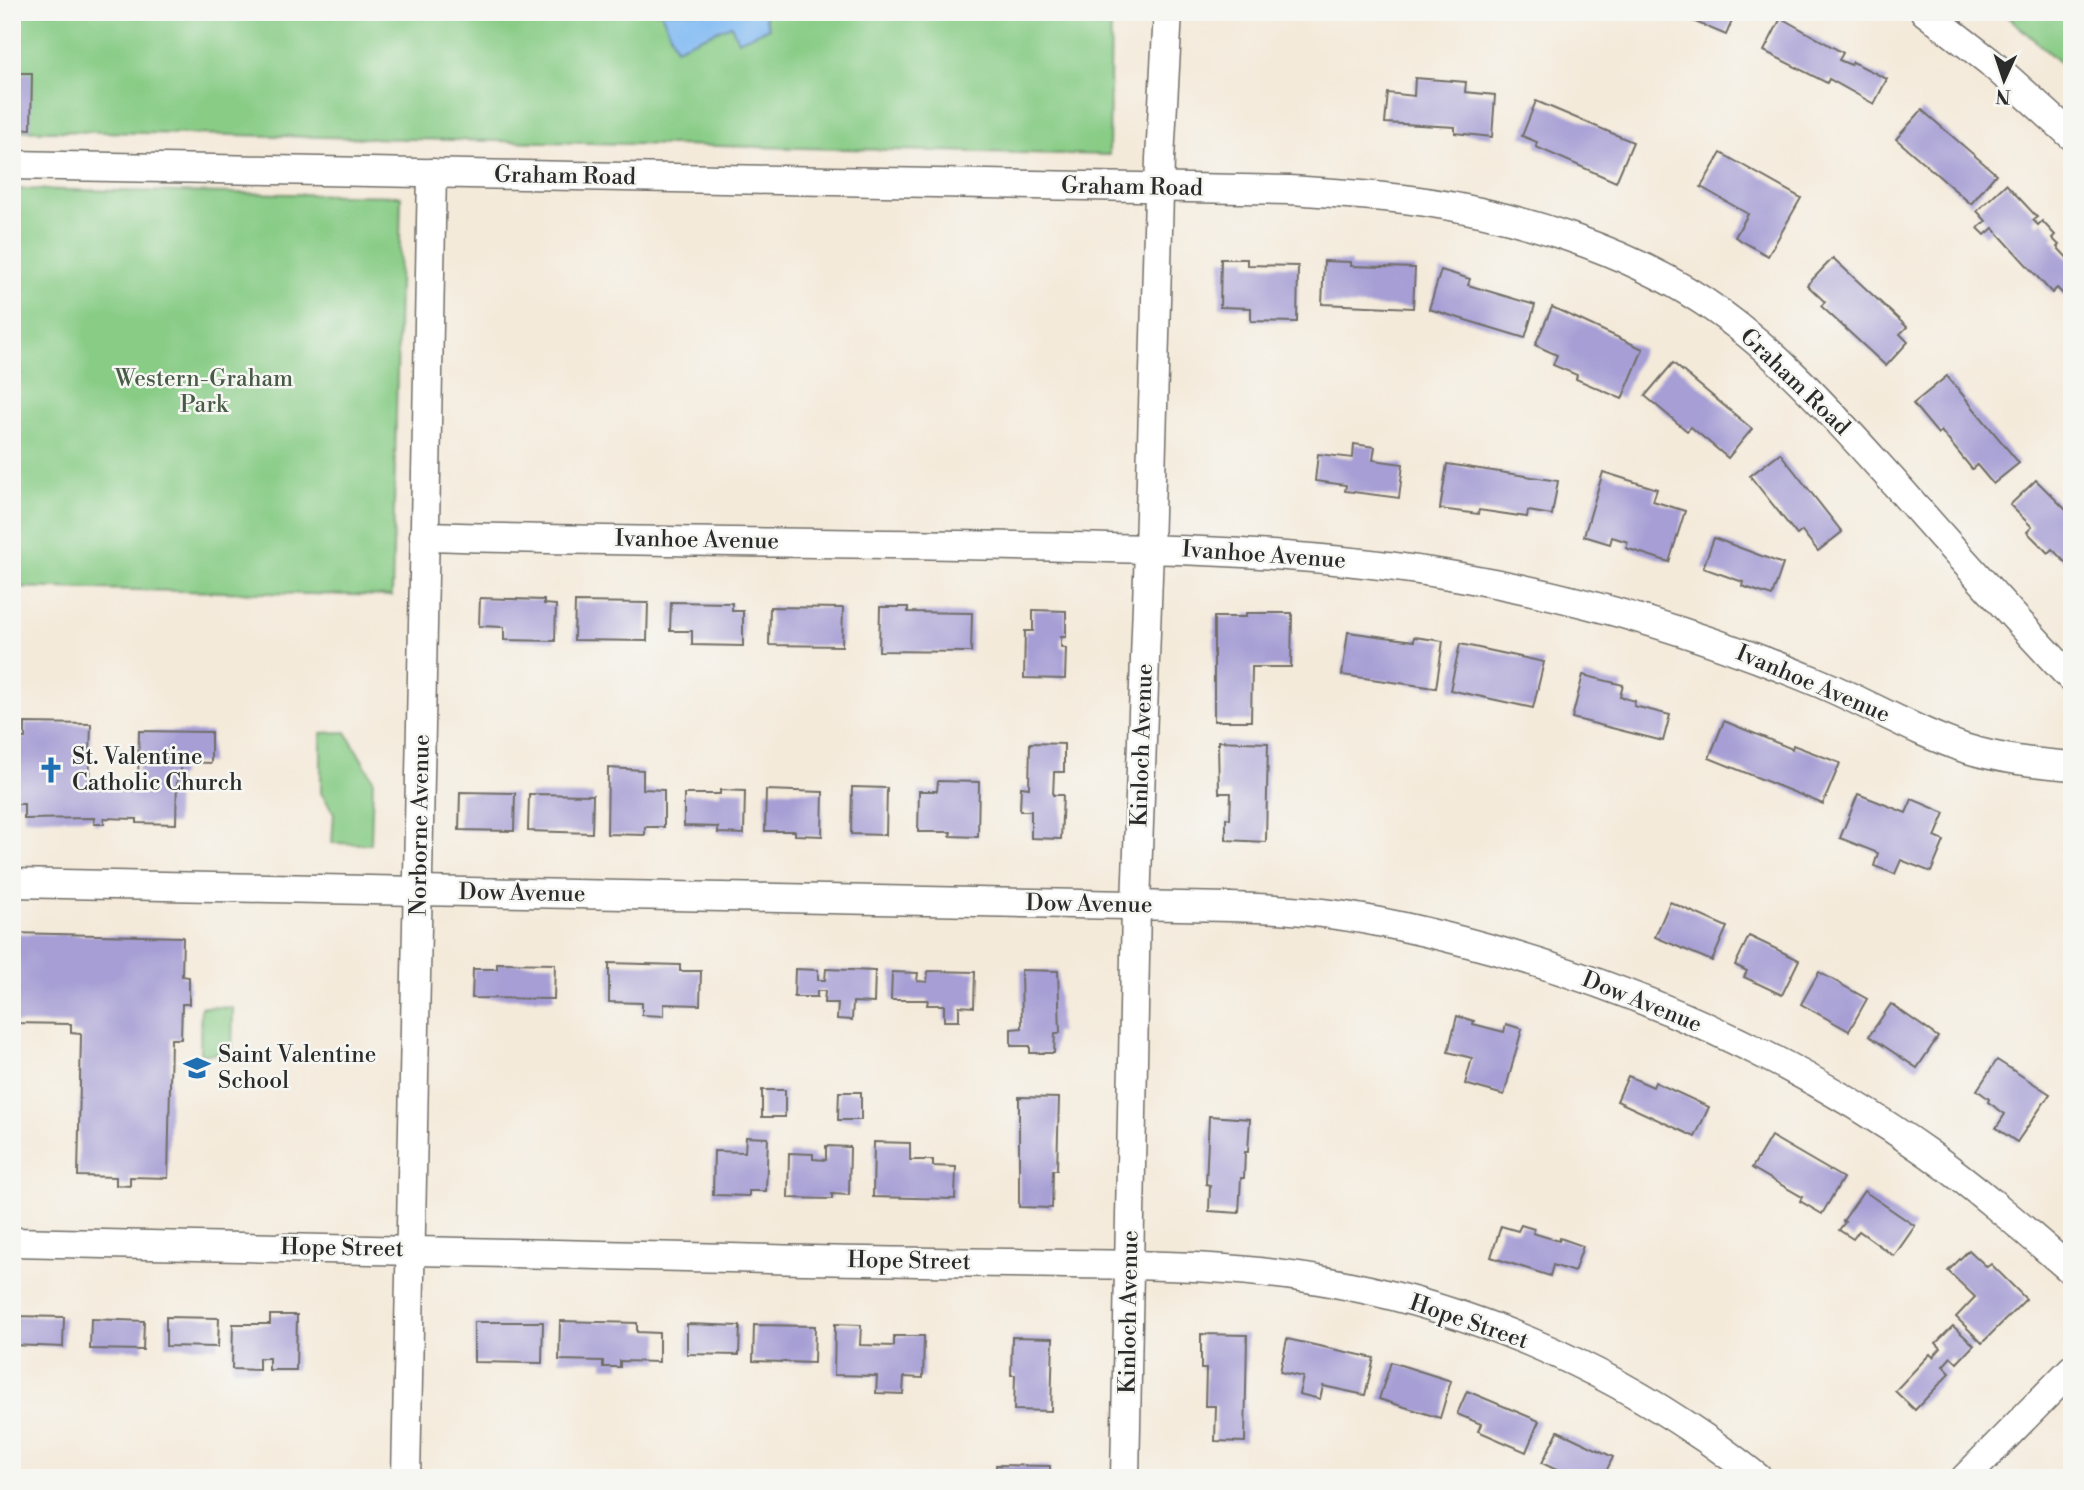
<svg xmlns="http://www.w3.org/2000/svg" width="2084" height="1490" font-family="'Libre Bodoni',serif">
  <rect width="100%" height="100%" fill="#f6f6f2"/>
  <filter id="ink" filterUnits="userSpaceOnUse"><feTurbulence type="fractalNoise" baseFrequency=".0143" numOctaves="2"/><feDisplacementMap in="SourceGraphic" scale="14" xChannelSelector="R" yChannelSelector="G"/><feConvolveMatrix kernelMatrix="1 2 1 2 8 2 1 2 1" color-interpolation-filters="sRGB"/></filter>
  <filter id="wash" filterUnits="userSpaceOnUse"><feTurbulence type="fractalNoise" baseFrequency=".00686" numOctaves="4" result="noise"/><feDisplacementMap in="SourceGraphic" scale="28" xChannelSelector="R" yChannelSelector="G"/><feGaussianBlur stdDeviation="1.57" result="paint"/><feColorMatrix in="noise" values="0 0 0 0 0 0 0 0 0 0 0 0 0 0 0 0 0 1.4 0 .05"/><feComposite in="paint" operator="in"/></filter>
  <g filter="url(#wash)">
    <rect width="100%" height="100%" fill="#f4eada"/>
    <!-- green -->
    <g fill="#88cc86" stroke="#5a7c58" stroke-width="2">
      <path d="M 12,12 L 1111,12 L 1109,155 L 12,130 Z"/>
      <path d="M 2003,12 L 2072,12 L 2072,74 L 2069,71 Z"/>
      <path d="M 12,189 L 401,196 L 392,596 L 12,587 Z"/>
      <path d="M 346,732 L 373,779 L 371,844 L 332,843 L 334,813 L 321,793 L 321,733 Z"/>
      <path d="M 201,1007 L 233,1008 L 232,1054 L 200,1054 Z"/>
    </g>
    <!-- water -->
    <path fill="#83bbf3" stroke="#57738f" stroke-width="2" d="M 661,12 L 763,12 L 769,28 L 738,41 L 731,25 L 676,48 Z"/>
    <g id="blocks">
      <!-- building -->
      <g fill="#a69ed4">
        <path d="M 1672,12 L 1736,12 L 1726,35 Z"/>
        <path d="M 1781,18 L 1843,53 L 1839,60 L 1851,65 L 1853,62 L 1887,79 L 1874,104 L 1829,79 L 1827,83 L 1764,51 Z"/>
        <path d="M 12,73 L 32,73 L 31,129 L 12,128 Z"/>
        <path d="M 1415,78 L 1466,82 L 1465,92 L 1495,95 L 1492,137 L 1455,133 L 1455,127 L 1385,123 L 1388,93 L 1414,96 Z"/>
        <path d="M 1536,101 L 1633,142 L 1616,182 L 1536,147 L 1537,142 L 1522,136 Z"/>
        <path d="M 1922,110 L 1996,174 L 1971,204 L 1896,139 Z"/>
        <path d="M 1721,153 L 1801,198 L 1768,256 L 1735,237 L 1748,214 L 1701,187 Z"/>
        <path d="M 2006,184 L 2037,217 L 2033,220 L 2038,225 L 2042,221 L 2055,235 L 2052,238 L 2059,245 L 2057,247 L 2072,263 L 2072,293 L 2067,298 L 2057,288 L 2052,293 L 1993,228 L 1985,235 L 1978,228 L 1986,221 L 1977,211 Z"/>
        <path d="M 1833,258 L 1907,327 L 1900,334 L 1908,342 L 1886,366 L 1821,306 L 1825,302 L 1807,285 Z"/>
        <path d="M 1221,259 L 1247,259 L 1247,265 L 1298,266 L 1297,322 L 1251,321 L 1251,308 L 1220,307 Z"/>
        <path d="M 1324,261 L 1351,262 L 1351,266 L 1415,268 L 1413,308 L 1322,304 Z"/>
        <path d="M 1441,270 L 1470,279 L 1468,285 L 1535,305 L 1525,338 L 1429,309 Z"/>
        <path d="M 1552,307 L 1643,349 L 1622,399 L 1576,379 L 1577,375 L 1553,365 L 1557,355 L 1535,345 Z"/>
        <path d="M 1673,363 L 1752,429 L 1728,458 L 1691,427 L 1687,431 L 1645,396 Z"/>
        <path d="M 1947,376 L 2019,463 L 1993,484 L 1977,465 L 1972,469 L 1941,431 L 1938,434 L 1913,404 Z"/>
        <path d="M 1354,444 L 1375,447 L 1373,460 L 1403,464 L 1399,498 L 1345,491 L 1346,485 L 1315,481 L 1318,454 L 1353,458 Z"/>
        <path d="M 1780,453 L 1842,532 L 1818,551 L 1802,531 L 1797,535 L 1750,476 Z"/>
        <path d="M 1447,464 L 1558,481 L 1552,515 L 1528,511 L 1527,517 L 1479,510 L 1478,514 L 1440,509 Z"/>
        <path d="M 1603,472 L 1657,489 L 1653,501 L 1685,511 L 1669,562 L 1626,548 L 1628,542 L 1612,537 L 1610,544 L 1584,536 Z"/>
        <path d="M 2036,480 L 2072,516 L 2072,557 L 2066,563 L 2052,549 L 2048,553 L 2027,532 L 2032,527 L 2010,505 Z"/>
        <path d="M 1714,538 L 1783,564 L 1772,596 L 1742,586 L 1743,582 L 1703,568 Z"/>
        <path d="M 480,598 L 544,600 L 544,604 L 556,605 L 555,641 L 504,640 L 504,627 L 479,626 Z"/>
        <path d="M 575,602 L 648,603 L 647,641 L 574,640 Z"/>
        <path d="M 671,602 L 732,603 L 732,611 L 743,611 L 743,646 L 692,645 L 692,631 L 670,631 Z"/>
        <path d="M 770,607 L 843,608 L 842,646 L 769,645 Z"/>
        <path d="M 880,607 L 908,607 L 908,612 L 972,613 L 971,652 L 879,651 Z"/>
        <path d="M 1033,610 L 1066,611 L 1066,637 L 1061,637 L 1061,647 L 1066,648 L 1065,679 L 1024,678 L 1025,631 L 1033,631 Z"/>
        <path d="M 1246,613 L 1292,613 L 1291,667 L 1252,667 L 1251,721 L 1214,721 L 1214,617 L 1246,617 Z"/>
        <path d="M 1348,632 L 1414,641 L 1414,637 L 1443,641 L 1436,688 L 1342,675 Z"/>
        <path d="M 1460,644 L 1544,662 L 1533,708 L 1450,690 Z"/>
        <path d="M 1583,675 L 1623,685 L 1620,697 L 1635,701 L 1634,706 L 1670,715 L 1663,741 L 1572,718 Z"/>
        <path d="M 1724,721 L 1792,749 L 1793,745 L 1840,763 L 1823,804 L 1709,758 Z"/>
        <path d="M 25,723 L 91,724 L 89,788 L 138,789 L 139,731 L 211,732 L 211,763 L 181,762 L 181,776 L 177,777 L 176,824 L 137,823 L 137,819 L 104,818 L 104,824 L 94,824 L 94,818 L 24,819 L 24,804 L 12,804 L 12,738 L 25,738 Z"/>
        <path d="M 1218,741 L 1268,743 L 1266,842 L 1226,840 L 1226,818 L 1230,819 L 1231,793 L 1219,793 Z"/>
        <path d="M 1030,743 L 1064,744 L 1064,772 L 1054,772 L 1053,795 L 1063,795 L 1061,839 L 1031,838 L 1031,811 L 1020,811 L 1021,787 L 1029,788 Z"/>
        <path d="M 608,768 L 643,770 L 643,789 L 664,790 L 664,827 L 645,827 L 645,835 L 607,834 Z"/>
        <path d="M 938,781 L 979,782 L 978,837 L 950,836 L 951,832 L 918,832 L 919,791 L 937,791 Z"/>
        <path d="M 852,787 L 887,788 L 886,835 L 851,834 Z"/>
        <path d="M 720,790 L 745,791 L 744,834 L 718,833 L 718,827 L 684,826 L 684,794 L 720,794 Z"/>
        <path d="M 766,790 L 823,792 L 822,836 L 795,835 L 795,831 L 765,831 Z"/>
        <path d="M 460,792 L 515,793 L 514,831 L 459,830 Z"/>
        <path d="M 529,794 L 593,795 L 592,833 L 528,831 Z"/>
        <path d="M 1858,794 L 1906,813 L 1912,799 L 1945,813 L 1935,837 L 1944,841 L 1931,872 L 1901,860 L 1895,874 L 1874,866 L 1878,853 L 1840,838 Z"/>
        <path d="M 1670,902 L 1727,927 L 1712,961 L 1655,937 Z"/>
        <path d="M 12,933 L 183,937 L 182,976 L 189,977 L 189,1004 L 182,1004 L 181,1039 L 171,1039 L 168,1178 L 130,1177 L 130,1186 L 116,1185 L 116,1177 L 78,1176 L 81,1034 L 71,1033 L 71,1024 L 12,1023 Z"/>
        <path d="M 1749,936 L 1799,960 L 1782,995 L 1744,977 L 1747,971 L 1735,965 Z"/>
        <path d="M 497,963 L 555,964 L 554,999 L 472,998 L 473,969 L 497,969 Z"/>
        <path d="M 609,963 L 680,965 L 680,971 L 701,971 L 700,1005 L 664,1004 L 664,1016 L 642,1015 L 642,1003 L 609,1002 Z"/>
        <path d="M 795,969 L 818,970 L 818,980 L 825,980 L 826,969 L 875,971 L 874,1003 L 853,1002 L 852,1020 L 837,1019 L 838,1003 L 824,1003 L 825,991 L 817,991 L 817,997 L 794,997 Z"/>
        <path d="M 1021,970 L 1058,971 L 1060,1033 L 1055,1033 L 1054,1053 L 1030,1053 L 1030,1046 L 1011,1046 L 1011,1029 L 1022,1028 Z"/>
        <path d="M 928,971 L 975,972 L 974,1007 L 959,1006 L 959,1021 L 944,1021 L 944,1005 L 927,1005 L 928,1000 L 891,1000 L 892,972 L 918,973 L 917,981 L 927,982 Z"/>
        <path d="M 1819,972 L 1867,999 L 1849,1031 L 1801,1004 Z"/>
        <path d="M 1891,1004 L 1938,1037 L 1917,1068 L 1869,1036 Z"/>
        <path d="M 1457,1016 L 1474,1021 L 1473,1024 L 1504,1032 L 1506,1024 L 1522,1029 L 1504,1095 L 1465,1084 L 1472,1058 L 1448,1052 Z"/>
        <path d="M 1997,1060 L 2050,1094 L 2017,1142 L 1996,1128 L 2005,1114 L 1988,1102 L 1989,1099 L 1977,1090 Z"/>
        <path d="M 1628,1076 L 1653,1087 L 1655,1082 L 1709,1107 L 1695,1137 L 1617,1101 Z"/>
        <rect x="762" y="1090" width="23" height="27"/>
        <path d="M 839,1092 L 861,1092 L 861,1120 L 838,1120 Z"/>
        <path d="M 1019,1097 L 1059,1098 L 1057,1170 L 1053,1170 L 1052,1208 L 1019,1207 Z"/>
        <path d="M 1209,1116 L 1250,1119 L 1248,1152 L 1245,1152 L 1244,1178 L 1241,1178 L 1239,1213 L 1209,1211 L 1210,1185 L 1206,1184 Z"/>
        <path d="M 1771,1136 L 1843,1178 L 1822,1214 L 1800,1201 L 1802,1197 L 1752,1168 Z"/>
        <path d="M 746,1137 L 768,1138 L 766,1191 L 749,1191 L 749,1196 L 713,1195 L 714,1151 L 745,1152 Z"/>
        <path d="M 874,1142 L 910,1143 L 910,1160 L 933,1160 L 933,1166 L 956,1167 L 955,1199 L 873,1197 Z"/>
        <path d="M 826,1146 L 850,1147 L 849,1195 L 832,1194 L 832,1199 L 788,1198 L 789,1153 L 813,1154 L 813,1159 L 826,1160 Z"/>
        <path d="M 1864,1191 L 1915,1226 L 1894,1256 L 1859,1231 L 1853,1239 L 1839,1230 L 1845,1222 L 1843,1221 Z"/>
        <path d="M 1521,1225 L 1534,1229 L 1533,1233 L 1559,1241 L 1560,1238 L 1583,1246 L 1574,1272 L 1553,1265 L 1550,1276 L 1491,1257 L 1501,1226 L 1518,1231 Z"/>
        <path d="M 1969,1250 L 1987,1267 L 1991,1264 L 2026,1299 L 1982,1343 L 1956,1317 L 1975,1297 L 1948,1271 Z"/>
        <path d="M 270,1315 L 297,1315 L 296,1370 L 269,1370 L 269,1358 L 259,1358 L 259,1370 L 232,1369 L 233,1324 L 270,1324 Z"/>
        <path d="M 12,1316 L 64,1317 L 63,1347 L 12,1345 Z"/>
        <path d="M 166,1317 L 219,1318 L 218,1347 L 166,1346 Z"/>
        <path d="M 91,1319 L 144,1321 L 143,1350 L 90,1349 Z"/>
        <path d="M 560,1321 L 637,1323 L 637,1332 L 659,1333 L 659,1362 L 620,1361 L 620,1367 L 603,1367 L 603,1361 L 559,1360 Z"/>
        <path d="M 474,1322 L 543,1322 L 542,1363 L 474,1362 Z"/>
        <path d="M 687,1324 L 740,1326 L 739,1355 L 687,1354 Z"/>
        <path d="M 835,1324 L 861,1325 L 860,1345 L 894,1346 L 894,1336 L 924,1336 L 923,1378 L 904,1377 L 903,1394 L 876,1393 L 877,1376 L 834,1375 Z"/>
        <path d="M 754,1325 L 815,1326 L 814,1363 L 753,1361 Z"/>
        <path d="M 1953,1326 L 1974,1345 L 1957,1363 L 1951,1357 L 1943,1366 L 1950,1373 L 1915,1410 L 1895,1391 L 1930,1354 L 1933,1357 L 1941,1348 L 1936,1343 Z"/>
        <path d="M 1201,1334 L 1247,1335 L 1245,1442 L 1215,1441 L 1216,1406 L 1205,1406 L 1206,1369 L 1201,1369 Z"/>
        <path d="M 1012,1337 L 1053,1338 L 1051,1411 L 1014,1410 L 1015,1375 L 1011,1375 Z"/>
        <path d="M 1287,1339 L 1374,1358 L 1365,1395 L 1323,1386 L 1320,1399 L 1299,1394 L 1303,1377 L 1280,1372 Z"/>
        <path d="M 1391,1362 L 1451,1381 L 1440,1418 L 1379,1399 Z"/>
        <path d="M 1467,1391 L 1539,1421 L 1526,1452 L 1478,1431 L 1481,1424 L 1457,1414 Z"/>
        <path d="M 1558,1431 L 1613,1457 L 1603,1478 L 1573,1478 L 1542,1463 Z"/>
        <path d="M 996,1465 L 1050,1466 L 1050,1478 L 996,1478 Z"/>
        <path d="M 1193,1473 L 1231,1474 L 1231,1478 L 1193,1478 Z"/>
      </g>
    </g>
  </g>
  <g filter="url(#ink)">
    <use href="#blocks" fill-opacity="0" stroke="#716e68" stroke-width="2"/>
    <g fill="none" stroke-linecap="round" stroke-linejoin="round">
      <!-- street casing -->
      <g stroke="#716e68" stroke-width="31">
        <g id="street">
          <path d="M 1925,12 L 1990,62 L 2072,136"/>
          <path d="M 12,165 L 1289,190 C 1335,193 1381,195 1426,202 C 1519,216 1624,249 1703,301 C 1776,349 1833,415 1891,479 C 1950,546 2010,614 2072,679"/>
          <path d="M 424,536 C 621,542 818,542 1015,546 C 1164,549 1314,551 1461,577 C 1583,598 1704,635 1817,682 C 1866,702 1913,731 1964,748 C 1999,759 2035,763 2072,766"/>
          <path d="M 12,883 L 1230,907 C 1263,908 1297,909 1330,914 C 1386,921 1441,935 1495,950 C 1649,994 1798,1061 1929,1154 C 1979,1190 2025,1230 2072,1271"/>
          <path d="M 12,1242 C 265,1247 517,1252 769,1259 C 869,1262 968,1262 1067,1264 C 1160,1265 1254,1266 1345,1285 C 1471,1310 1595,1362 1700,1435 C 1720,1448 1739,1463 1758,1478"/>
          <path d="M 406,1478 L 432,173"/>
          <path d="M 1125,1478 L 1136,905 L 1149,549 L 1160,159 L 1168,12"/>
          <path d="M 1965,1478 L 2072,1369"/>
        </g>
      </g>
      <!-- street -->
      <use href="#street" stroke="#fff" stroke-width="28"/>
    </g>
  </g>
  <!-- icons -->
  <defs>
    <g id="church-bare" transform="scale(2.1)"><path d="M-1.2-6h2.4v3.5h3.3v2.4h-3.3V6h-2.4V-.1h-3.3v-2.4h3.3Z" fill="#1f6fb2" stroke="#f6f6f2" stroke-width="2.5" paint-order="stroke"/></g>
    <g id="school-bare" transform="scale(2.1)"><path d="M0-5L7-2L0 1L-7-2ZM-4 1L0 2.5L4 1V4Q0 6-4 4Z" fill="#1f6fb2" stroke="#f6f6f2" stroke-width="2.5" paint-order="stroke"/></g>
  </defs>
  <g fill-rule="evenodd">
    <use href="#church-bare" x="51" y="770"/>
    <use href="#school-bare" x="197" y="1068"/>
  </g>
  <g text-anchor="middle" dominant-baseline="central" stroke-width="5" stroke-linejoin="round" paint-order="stroke">
    <!-- street labels -->
    <g font-size="23" fill="#2b2b2b" stroke="#f6f6f2">
      <text transform="translate(565 176) rotate(1)">Graham Road</text>
      <text transform="translate(1132 187) rotate(1)">Graham Road</text>
      <text transform="translate(1795 382) rotate(44)">Graham Road</text>
      <text transform="translate(697 540) rotate(1)">Ivanhoe Avenue</text>
      <text transform="translate(1264 555) rotate(4)">Ivanhoe Avenue</text>
      <text transform="translate(1813 684) rotate(23)">Ivanhoe Avenue</text>
      <text transform="translate(1142 745) rotate(-88)">Kinloch Avenue</text>
      <text transform="translate(420 825) rotate(-89)">Norborne Avenue</text>
      <text transform="translate(522 893) rotate(1)">Dow Avenue</text>
      <text transform="translate(1089 904) rotate(1)">Dow Avenue</text>
      <text transform="translate(1642 1002) rotate(22)">Dow Avenue</text>
      <text transform="translate(342 1248) rotate(1)">Hope Street</text>
      <text transform="translate(909 1261) rotate(1)">Hope Street</text>
      <text transform="translate(1129 1312) rotate(-89)">Kinloch Avenue</text>
      <text transform="translate(1469 1322) rotate(19)">Hope Street</text>
    </g>
    <!-- park labels -->
    <g font-size="23" fill="#475b46" stroke="#f6f6f2">
      <text x="204" y="379">Western-Graham<tspan x="204" dy="26">Park</tspan></text>
    </g>
    <!-- poi labels -->
    <g font-size="23" fill="#2b2b2b" stroke="#f6f6f2" text-anchor="start">
      <text x="72" y="757">St. Valentine<tspan x="72" dy="26">Catholic Church</tspan></text>
      <text x="218" y="1055">Saint Valentine<tspan x="218" dy="26">School</tspan></text>
    </g>
  </g>
  <!-- margin -->
  <rect width="2084" height="1490" fill="none" stroke="#f6f6f2" stroke-width="42"/>
  <!-- north arrow -->
  <g transform="translate(2004 80) rotate(183)" stroke="#f6f6f2" stroke-width="5" paint-order="stroke">
  <path d="M0-5L12 26L0 18L-12 26Z" fill="#2b2b2b"/>
  <text y="-10" font-size="19" font-weight="bold" text-anchor="middle" fill="#2b2b2b">N</text>
  </g>
</svg>
